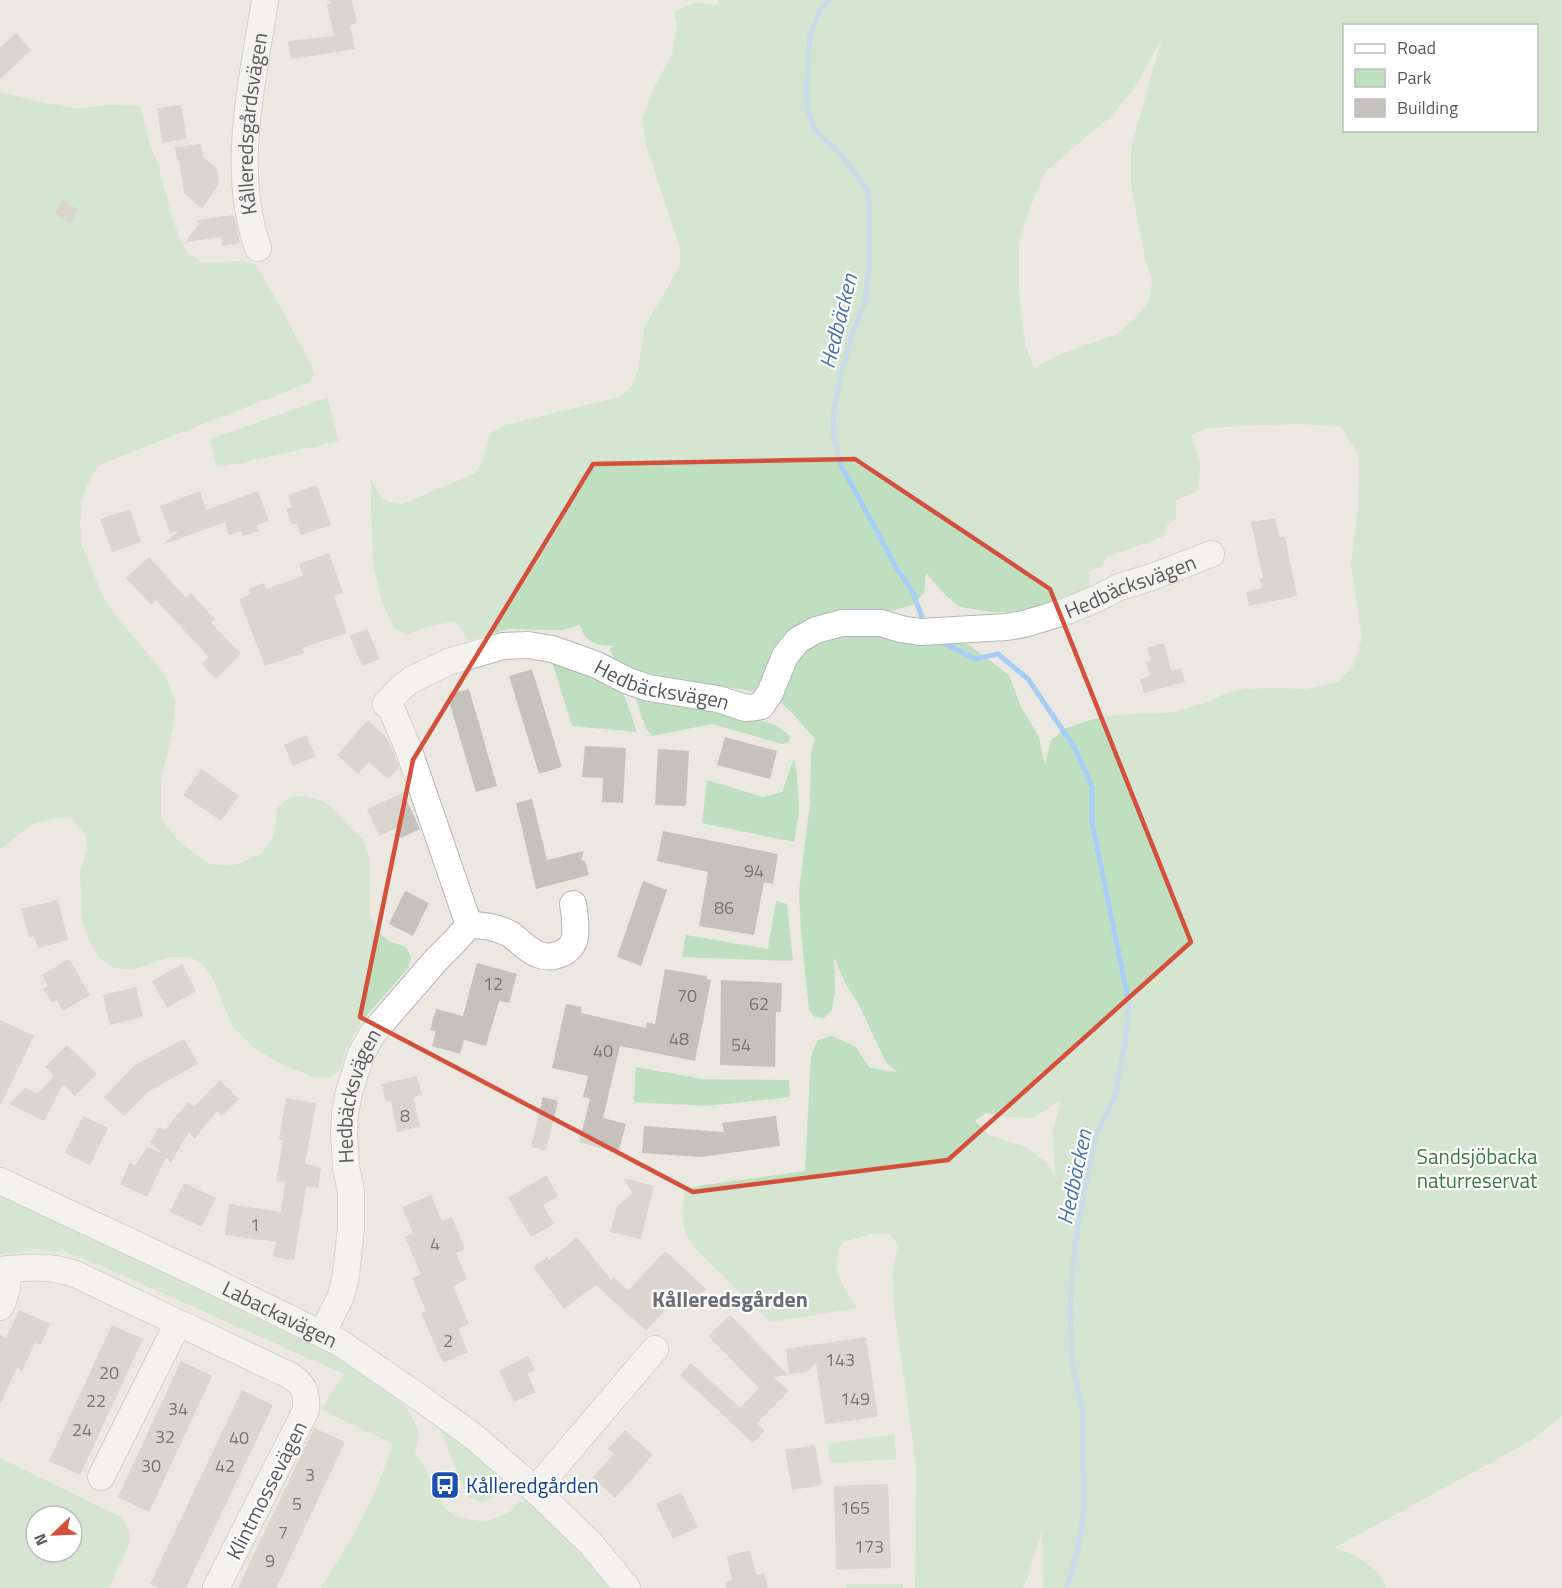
<svg xmlns="http://www.w3.org/2000/svg" width="1562" height="1588" font-family="'Titillium Web',sans-serif">
  <rect width="100%" height="100%" fill="#eae8e0"/>
  <!-- green -->
  <g fill="#bfdfc0" fill-rule="evenodd">
    <path d="M 718,0 L 1562,0 L 1562,1416 L 1530,1441 L 1334,1548 L 1353,1554 L 1377,1571 L 1386,1588 L 1043,1588 L 1042,1531 L 1028,1576 L 1023,1588 L 915,1588 L 916,1466 L 906,1391 L 894,1309 L 893,1269 L 898,1245 L 890,1234 L 871,1234 L 843,1242 L 838,1248 L 837,1273 L 845,1289 L 857,1308 L 770,1322 L 693,1246 C 681,1228 681,1213 685,1191 L 697,1186 L 805,1171 L 811,1055 L 818,1040 L 832,1036 L 856,1047 L 870,1068 L 897,1072 L 886,1062 L 859,1005 L 846,984 L 834,958 L 835,992 L 832,1010 L 824,1018 L 815,1017 L 809,1010 L 801,932 L 799,891 L 810,803 L 811,753 L 815,739 L 792,713 L 779,701 L 747,690 L 653,677 L 615,661 L 610,649 L 614,646 C 596,645 586,644 580,625 L 563,630 L 508,629 L 469,640 L 455,621 L 423,628 L 407,635 L 394,628 L 382,602 L 374,568 L 371,517 L 371,479 C 379,495 382,503 402,504 L 474,474 L 482,463 L 491,433 L 505,425 L 620,397 L 632,386 L 638,370 L 644,328 L 680,266 L 680,248 L 646,144 L 642,119 L 654,88 L 672,54 L 677,26 L 674,12 L 694,3 L 718,5 ZM 1344,26 L 1536,26 L 1536,130 L 1344,130 ZM 1162,38 L 1131,148 L 1131,186 L 1145,257 L 1152,282 L 1149,301 L 1136,318 L 1115,335 L 1056,356 L 1034,368 L 1025,344 L 1019,292 L 1019,243 L 1030,208 L 1045,172 L 1110,117 L 1133,90 ZM 1304,424 L 1342,427 L 1359,456 L 1358,509 L 1351,564 L 1362,638 L 1353,666 L 1338,682 L 1306,689 L 1274,688 L 1247,689 L 1227,693 L 1202,704 L 1169,713 L 1132,714 L 1100,717 L 1066,728 L 1051,740 L 1045,764 L 1039,737 L 1021,707 L 1009,675 L 969,645 L 915,634 L 839,611 L 864,609 L 890,611 L 913,605 L 924,593 L 926,573 L 947,597 L 960,607 L 992,612 L 1007,612 L 1038,608 L 1090,589 L 1089,572 L 1102,566 L 1107,557 L 1164,536 L 1167,526 L 1176,519 L 1176,500 L 1199,490 L 1200,461 L 1191,435 L 1208,428 L 1259,425 ZM 1061,1100 L 1053,1130 L 1055,1178 L 1047,1163 L 1024,1146 L 990,1136 L 975,1121 L 985,1113 L 1013,1117 L 1033,1118 Z"/>
    <path d="M 0,92 L 40,102 L 76,109 L 109,105 L 140,106 L 149,142 L 158,164 L 171,215 L 182,244 L 188,253 L 203,263 L 242,261 L 255,264 L 272,292 L 310,363 L 314,374 L 310,382 L 106,462 L 96,469 L 86,487 L 81,505 L 80,526 L 82,546 L 103,597 L 117,618 L 149,655 L 165,676 L 175,701 L 173,728 L 161,779 L 161,818 L 178,841 L 196,855 L 210,864 L 230,866 L 246,861 L 262,853 L 273,838 L 278,807 L 290,798 L 305,796 L 322,801 L 335,810 L 349,827 L 363,839 L 370,859 L 370,914 L 378,932 L 389,941 L 406,947 L 411,957 L 408,968 L 362,1021 L 347,1047 L 340,1070 L 330,1078 L 314,1077 L 283,1065 L 254,1048 L 233,1027 L 213,979 L 202,963 L 189,957 L 170,957 L 132,970 L 114,968 L 99,957 L 90,943 L 82,920 L 80,875 L 88,843 L 83,831 L 70,818 L 55,818 L 33,824 L 0,849 Z"/>
    <path d="M 327,398 L 339,441 L 217,468 L 210,439 Z"/>
    <path d="M 550,655 L 618,684 L 625,697 L 637,732 L 572,726 Z"/>
    <path d="M 652,697 L 721,709 L 776,725 L 790,736 L 789,742 L 782,744 L 712,724 L 652,736 L 646,728 L 635,698 Z"/>
    <path d="M 794,759 L 797,774 L 799,813 L 794,842 L 702,823 L 707,780 L 763,797 L 782,792 Z"/>
    <path d="M 776,901 L 787,904 L 793,961 L 682,957 L 686,935 L 768,949 Z"/>
    <path d="M 636,1067 L 702,1079 L 789,1080 L 790,1097 L 707,1106 L 634,1102 Z"/>
    <path d="M 0,1185 L 304,1331 L 391,1387 L 405,1405 L 417,1427 L 419,1435 L 415,1454 L 422,1463 L 442,1505 L 454,1516 L 484,1522 L 509,1513 L 519,1502 L 530,1500 L 591,1565 L 610,1588 L 321,1588 L 355,1533 L 375,1493 L 393,1444 L 321,1409 L 344,1374 L 95,1263 L 65,1252 L 38,1250 L 0,1254 Z"/>
    <path d="M 438,1425 L 492,1469 L 498,1480 L 498,1491 C 489,1503 478,1505 467,1495 Z"/>
    <path d="M 895,1434 L 896,1459 L 830,1463 L 828,1444 Z"/>
    <path d="M 0,1458 L 119,1516 L 124,1522 L 129,1531 L 130,1542 L 109,1588 L 0,1588 ZM 36,1516 L 72,1516 L 72,1552 L 36,1552 Z"/>
    <rect x="846" y="1584" width="57" height="4"/>
  </g>
  <g fill="none" stroke-linecap="round" stroke-linejoin="round">
    <!-- stream -->
    <g stroke="#a6cef4" stroke-width="5">
      <path d="M 829,0 L 820,10 L 810,35 L 807,82 L 807,108 L 815,130 L 840,153 L 868,191 L 870,257 L 865,302 L 852,335 L 841,374 L 834,409 L 833,433 L 841,465 L 896,567 L 913,593 L 923,620"/>
      <path d="M 942,642 L 975,659 L 998,654 L 1028,679 L 1075,748 L 1092,787 L 1092,822 L 1129,1004 L 1124,1049 L 1115,1096 L 1095,1137 L 1077,1232 L 1072,1276 L 1070,1310 L 1072,1363 L 1083,1413 L 1084,1512 L 1078,1548 L 1067,1588"/>
    </g>
  </g>
  <!-- building -->
  <g fill="#c5c2bd">
    <path d="M 330,0 L 352,0 L 357,23 L 350,25 L 355,49 L 291,59 L 288,41 L 334,36 L 327,4 L 331,3 Z"/>
    <path d="M 16,33 L 31,50 L 0,79 L 0,48 Z"/>
    <path d="M 181,105 L 187,139 L 162,143 L 157,108 Z"/>
    <path d="M 201,144 L 203,157 L 217,169 L 219,183 L 202,209 L 184,193 L 179,160 L 177,161 L 175,147 Z"/>
    <path d="M 63,200 L 78,210 L 70,223 L 55,214 Z"/>
    <path d="M 234,215 L 240,243 L 222,246 L 221,237 L 185,242 L 198,226 L 197,220 Z"/>
    <path d="M 317,485 L 331,525 L 301,535 L 297,523 L 292,525 L 286,509 L 292,507 L 288,495 Z"/>
    <path d="M 200,491 L 206,510 L 258,491 L 269,521 L 257,525 L 259,531 L 243,536 L 241,531 L 229,535 L 225,522 L 162,545 L 179,530 L 170,533 L 160,506 Z"/>
    <path d="M 130,509 L 141,542 L 112,552 L 100,519 Z"/>
    <path d="M 1275,518 L 1279,537 L 1285,537 L 1297,596 L 1249,606 L 1246,592 L 1262,588 L 1260,578 L 1263,578 L 1251,522 Z"/>
    <path d="M 329,553 L 343,593 L 334,596 L 347,633 L 302,648 L 304,653 L 265,666 L 239,599 L 251,594 L 249,589 L 264,583 L 266,589 L 303,576 L 299,564 Z"/>
    <path d="M 149,557 L 186,598 L 191,593 L 215,619 L 211,623 L 241,654 L 216,679 L 202,664 L 209,657 L 156,600 L 151,605 L 126,578 Z"/>
    <path d="M 367,629 L 380,659 L 362,666 L 350,636 Z"/>
    <path d="M 1164,643 L 1171,671 L 1181,668 L 1185,682 L 1144,693 L 1140,679 L 1150,676 L 1146,662 L 1151,660 L 1147,648 Z"/>
    <path d="M 532,669 L 562,767 L 539,774 L 509,676 Z"/>
    <path d="M 469,689 L 497,786 L 476,792 L 447,695 Z"/>
    <path d="M 368,720 L 387,738 L 394,753 L 399,767 L 388,779 L 369,762 L 358,774 L 337,755 Z"/>
    <path d="M 306,735 L 316,756 L 293,766 L 284,745 Z"/>
    <path d="M 725,737 L 777,751 L 770,779 L 717,765 Z"/>
    <path d="M 585,746 L 626,748 L 623,803 L 602,802 L 603,778 L 582,777 Z"/>
    <path d="M 658,749 L 689,751 L 686,806 L 655,805 Z"/>
    <path d="M 201,769 L 239,796 L 221,821 L 183,795 Z"/>
    <path d="M 403,793 L 420,829 L 401,838 L 396,828 L 379,836 L 367,809 Z"/>
    <path d="M 532,799 L 547,860 L 584,851 L 581,860 L 585,861 L 589,875 L 536,889 L 516,803 Z"/>
    <path d="M 663,831 L 778,854 L 773,884 L 764,882 L 754,935 L 699,926 L 708,872 L 657,861 Z"/>
    <path d="M 643,881 L 667,890 L 641,966 L 617,957 Z"/>
    <path d="M 405,891 L 429,903 L 413,936 L 389,924 Z"/>
    <path d="M 58,900 L 68,940 L 38,948 L 34,936 L 29,937 L 21,909 Z"/>
    <path d="M 69,959 L 90,995 L 63,1011 L 57,1000 L 52,1003 L 43,989 L 48,986 L 42,975 Z"/>
    <path d="M 477,963 L 517,974 L 509,1003 L 499,1001 L 486,1046 L 464,1040 L 460,1054 L 432,1046 L 436,1031 L 430,1030 L 436,1009 L 463,1016 Z"/>
    <path d="M 182,964 L 196,991 L 167,1008 L 152,981 Z"/>
    <path d="M 665,969 L 707,976 L 706,979 L 711,980 L 695,1061 L 620,1046 L 603,1118 L 626,1124 L 618,1153 L 579,1142 L 590,1099 L 583,1097 L 588,1076 L 552,1068 L 566,1004 L 582,1007 L 581,1013 L 646,1028 L 647,1022 L 655,1024 Z"/>
    <path d="M 721,980 L 782,983 L 781,1012 L 776,1012 L 775,1067 L 720,1065 Z"/>
    <path d="M 136,987 L 143,1017 L 110,1025 L 103,995 Z"/>
    <path d="M 0,1020 L 34,1036 L 0,1106 Z"/>
    <path d="M 184,1039 L 198,1064 L 149,1091 L 124,1116 L 104,1097 L 135,1065 Z"/>
    <path d="M 67,1045 L 97,1074 L 75,1096 L 63,1084 L 44,1121 L 9,1104 L 25,1088 L 37,1094 L 54,1076 L 45,1067 Z"/>
    <path d="M 417,1076 L 422,1095 L 413,1097 L 420,1127 L 397,1132 L 391,1101 L 386,1102 L 381,1084 Z"/>
    <path d="M 220,1080 L 239,1099 L 222,1116 L 217,1111 L 195,1138 L 189,1132 L 171,1162 L 166,1157 L 147,1197 L 120,1184 L 130,1163 L 135,1166 L 147,1147 L 163,1154 L 150,1142 L 159,1127 L 165,1130 L 188,1102 L 194,1107 Z"/>
    <path d="M 543,1097 L 558,1101 L 546,1151 L 531,1147 Z"/>
    <path d="M 286,1098 L 316,1103 L 305,1164 L 321,1167 L 318,1188 L 306,1186 L 294,1260 L 273,1257 L 276,1242 L 225,1235 L 229,1204 L 281,1212 L 285,1182 L 276,1181 L 283,1140 L 279,1139 Z"/>
    <path d="M 83,1116 L 108,1128 L 90,1165 L 65,1153 Z"/>
    <path d="M 776,1116 L 780,1146 L 701,1157 L 642,1153 L 644,1126 L 724,1132 L 722,1123 Z"/>
    <path d="M 546,1175 L 558,1196 L 543,1205 L 554,1224 L 531,1237 L 508,1198 Z"/>
    <path d="M 623,1178 L 654,1186 L 641,1239 L 610,1232 L 617,1206 L 633,1193 Z"/>
    <path d="M 184,1183 L 216,1198 L 202,1227 L 170,1212 Z"/>
    <path d="M 431,1195 L 442,1221 L 452,1217 L 465,1249 L 456,1253 L 467,1279 L 453,1286 L 469,1324 L 458,1329 L 468,1352 L 443,1363 L 421,1313 L 426,1311 L 412,1278 L 421,1274 L 405,1237 L 413,1233 L 402,1207 Z"/>
    <path d="M 577,1237 L 611,1280 L 614,1277 L 628,1291 L 665,1251 L 706,1289 L 687,1310 L 675,1299 L 646,1331 L 596,1285 L 564,1309 L 533,1267 L 547,1257 L 549,1260 Z"/>
    <path d="M 19,1310 L 50,1324 L 41,1345 L 35,1343 L 22,1371 L 17,1368 L 0,1404 L 0,1335 L 6,1338 Z"/>
    <path d="M 730,1315 L 788,1375 L 774,1377 L 789,1391 L 757,1423 L 765,1431 L 753,1443 L 680,1375 L 691,1363 L 740,1408 L 759,1388 L 708,1336 Z"/>
    <path d="M 112,1325 L 143,1339 L 80,1475 L 49,1461 Z"/>
    <path d="M 866,1337 L 878,1417 L 825,1424 L 816,1363 L 807,1372 L 789,1374 L 786,1349 Z"/>
    <path d="M 528,1356 L 535,1370 L 527,1374 L 536,1392 L 514,1402 L 499,1371 Z"/>
    <path d="M 181,1361 L 212,1376 L 149,1512 L 118,1497 Z"/>
    <path d="M 242,1390 L 273,1405 L 186,1588 L 159,1588 L 150,1584 Z"/>
    <path d="M 314,1428 L 345,1442 L 281,1578 L 276,1588 L 238,1588 Z"/>
    <path d="M 625,1430 L 653,1455 L 615,1498 L 593,1477 L 614,1454 L 608,1449 Z"/>
    <path d="M 815,1445 L 822,1485 L 792,1490 L 785,1450 Z"/>
    <path d="M 888,1484 L 891,1568 L 836,1570 L 834,1486 Z"/>
    <path d="M 681,1492 L 698,1527 L 673,1539 L 656,1504 Z"/>
    <path d="M 750,1550 L 756,1575 L 764,1573 L 768,1588 L 726,1588 L 725,1582 L 732,1580 L 727,1556 Z"/>
  </g>
  <g fill="none" stroke-linecap="round" stroke-linejoin="round">
    <!-- minor casing -->
    <g stroke="#b3b5b9" stroke-width="28">
      <g id="minor">
        <path id="s1" d="M 258,248 C 230,168 253,81 265,0"/>
        <path d="M 469,925 C 483,925 497,927 510,934 C 519,940 527,950 537,954 C 551,960 572,954 575,937 C 576,927 575,915 573,904"/>
        <path id="s2" d="M 0,1181 L 201,1275 L 340,1343 L 423,1400 L 473,1436 L 535,1490 L 591,1544 L 627,1588"/>
        <path d="M 0,1270 C 28,1267 48,1265 75,1274 L 291,1376 C 305,1386 307,1393 306,1410 L 216,1588"/>
        <path d="M 0,1307 C 6,1296 10,1281 5,1270"/>
        <path id="s3" d="M 322,1334 L 341,1296 L 346,1275 L 351,1227 L 351,1192 L 346,1167 L 344,1133 L 345,1114 L 349,1092 L 361,1054 L 373,1033 L 436,960 L 455,941 L 469,925 L 408,748 L 391,708 L 386,704 L 402,687 L 411,680 L 448,662 L 503,646 L 528,645 L 552,649 L 597,665 L 628,681 L 649,688 L 718,699 L 746,708 L 756,707 L 761,706 L 770,693 L 785,656 L 798,640 L 816,630 L 842,623 L 881,623 L 901,629 L 920,632 L 1007,627 L 1024,624 L 1067,611 L 1096,599 L 1119,587 L 1152,577 L 1211,554"/>
        <path d="M 101,1477 L 178,1323"/>
        <path d="M 535,1490 L 655,1349"/>
      </g>
    </g>
    <!-- minor -->
    <use href="#minor" stroke="#fff" stroke-width="26"/>
  </g>
  <!-- marked area -->
  <path d="M0 0H1562V1588H0ZM 855,459 L 1050,589 L 1191,942 L 948,1160 L 693,1192 L 360,1017 L 413,760 L 593,464 Z" fill="#eae8e0" fill-opacity=".55" fill-rule="evenodd"/>
  <path fill="none" stroke="#d4503c" stroke-width="4.5" stroke-linejoin="round" d="M 855,459 L 1050,589 L 1191,942 L 948,1160 L 693,1192 L 360,1017 L 413,760 L 593,464 Z"/>
  <!-- icons -->
  <defs>
    <g id="bus-square" transform="scale(1.5)"><rect x="-9" y="-9" width="18" height="18" rx="4" fill="#1a4fb4" stroke="#fff"/><path d="M-5-6H5V4H4V6H2V4H-2V6H-4V4H-5ZM-3.5-4V0h7V-4ZM-3.5 1.2v1.5H-2V1.2ZM2 1.2v1.5H3.5V1.2Z" fill="#fff"/></g>
  </defs>
  <g fill-rule="evenodd">
    <use href="#bus-square" x="445" y="1485"/>
  </g>
  <g text-anchor="middle" dominant-baseline="central" stroke-width="4.5" stroke-linejoin="round" paint-order="stroke">
    <!-- number labels -->
    <g font-size="18" fill="#747576">
      <text x="754" y="870">94</text>
      <text x="724" y="907">86</text>
      <text x="493" y="983">12</text>
      <text x="687" y="995">70</text>
      <text x="759" y="1003">62</text>
      <text x="679" y="1038">48</text>
      <text x="741" y="1044">54</text>
      <text x="603" y="1050">40</text>
      <text x="405" y="1115">8</text>
      <text x="255" y="1224">1</text>
      <text x="435" y="1243">4</text>
      <text x="448" y="1340">2</text>
      <text x="840" y="1359">143</text>
      <text x="109" y="1372">20</text>
      <text x="855" y="1398">149</text>
      <text x="96" y="1400">22</text>
      <text x="178" y="1408">34</text>
      <text x="82" y="1429">24</text>
      <text x="165" y="1436">32</text>
      <text x="239" y="1437">40</text>
      <text x="151" y="1465">30</text>
      <text x="225" y="1465">42</text>
      <text x="310" y="1474">3</text>
      <text x="297" y="1503">5</text>
      <text x="855" y="1507">165</text>
      <text x="283" y="1532">7</text>
      <text x="869" y="1546">173</text>
      <text x="270" y="1560">9</text>
    </g>
    <!-- street labels -->
    <g font-size="21" fill="#595b5f" stroke="#fff">
      <text stroke="none"><textPath href="#s1" startOffset="126">Kålleredsgårdsvägen</textPath></text>
      <text stroke="none"><textPath href="#s3" startOffset="1516">Hedbäcksvägen</textPath></text>
      <text stroke="none"><textPath href="#s3" startOffset="993">Hedbäcksvägen</textPath></text>
      <text stroke="none"><textPath href="#s3" startOffset="246">Hedbäcksvägen</textPath></text>
      <text stroke="none"><textPath href="#s2" startOffset="310">Labackavägen</textPath></text>
      <text transform="translate(266 1490) rotate(-63)">Klintmossevägen</text>
    </g>
    <!-- park labels -->
    <g font-size="21" fill="#3c7b42" stroke="#fff">
      <text x="1477" y="1156">Sandsjöbacka<tspan x="1477" dy="24">naturreservat</tspan></text>
    </g>
    <!-- transit labels -->
    <g font-size="21" fill="#164399" stroke="#fff" text-anchor="start">
      <text x="466" y="1485">Kålleredgården</text>
    </g>
    <!-- water labels -->
    <g font-size="22" font-style="italic" fill="#4a74ac" stroke="#fff">
      <text transform="translate(838 321) rotate(-76)">Hedbäcken</text>
      <text transform="translate(1074 1177) rotate(-78)">Hedbäcken</text>
    </g>
    <!-- neighbourhood labels -->
    <g font-size="22" font-weight="bold" fill="#6a6d71" stroke="#fff">
      <text x="730" y="1299">Kålleredsgården</text>
    </g>
  </g>
  <!-- legend -->
  <rect x="1343" y="24" width="195" height="108" fill="#ffffff" stroke="#bdbdbf" stroke-width="1.5"/>
  <rect x="1355" y="44" width="30" height="9" fill="#ffffff" stroke="#bdbdbf" stroke-width="1.5"/>
  <text x="1397" y="54" font-size="18" fill="#595b5f">Road</text>
  <rect x="1355" y="69" width="30" height="18" fill="#bfdfc0" stroke="#bdbdbf" stroke-width="1.5"/>
  <text x="1397" y="84" font-size="18" fill="#595b5f">Park</text>
  <rect x="1355" y="99" width="30" height="18" fill="#c5c2bd" stroke="#bdbdbf" stroke-width="1.5"/>
  <text x="1397" y="114" font-size="18" fill="#595b5f">Building</text>
  <!-- north arrow -->
  <g transform="translate(54 1534) rotate(247)"><circle r="28" fill="#ffffff" stroke="#bdbdbf" stroke-width="1.5"/>
  <path d="M0-4.5L10 22L0 15L-10 22Z" fill="#d4503c"/>
  <text y="-9" font-size="16" font-weight="bold" text-anchor="middle" fill="#595b5f">N</text>
  </g>
</svg>
